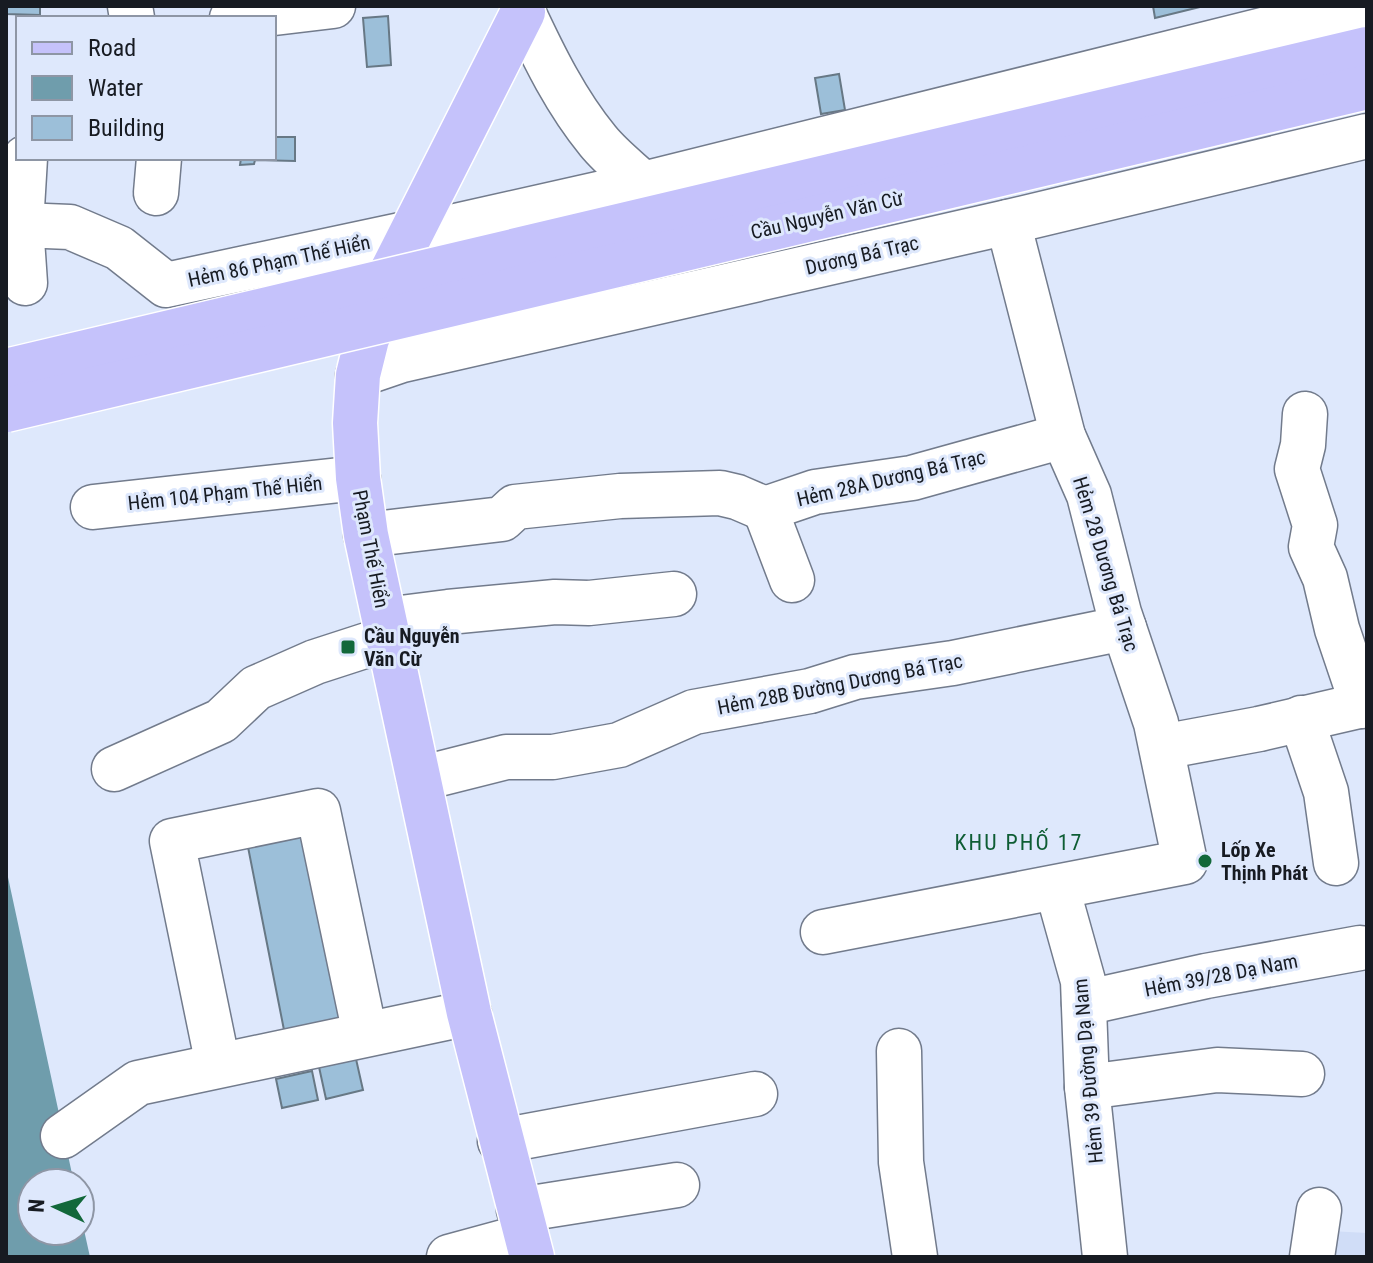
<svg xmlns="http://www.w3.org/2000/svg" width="1373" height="1263" font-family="'Roboto Condensed',sans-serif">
  <rect width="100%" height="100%" fill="#dee8fc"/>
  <!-- built -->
  <path fill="#d0ddf7" d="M 1330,1231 L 1367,1233 L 1367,1257 L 1328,1257 Z"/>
  <!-- water -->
  <path fill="#6f9dac" d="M 6,868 L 74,1183 L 32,1183 L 32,1231 L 80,1231 L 80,1212 L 90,1257 L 6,1257 Z"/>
  <!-- building -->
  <g fill="#9cbfd9" stroke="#677885" stroke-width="2">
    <path d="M 6,6 L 40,6 L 40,15 L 6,14 Z"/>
    <path d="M 1153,6 L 1204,6 L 1155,18 Z"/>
    <path d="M 388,16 L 391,65 L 367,67 L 363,18 Z"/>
    <path d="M 839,74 L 845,110 L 821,114 L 815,78 Z"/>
    <path d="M 274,137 L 295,137 L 295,161 L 255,160 L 254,164 L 240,165 L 241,158 L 274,158 Z"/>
    <path d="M 307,834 L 345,1018 L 284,1030 L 248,847 Z"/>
    <path d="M 356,1059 L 363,1090 L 326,1099 L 319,1067 Z"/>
    <path d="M 312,1071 L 318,1100 L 282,1108 L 276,1079 Z"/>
  </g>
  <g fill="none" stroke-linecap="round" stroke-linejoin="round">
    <!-- minor casing -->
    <g stroke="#727b8c" stroke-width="47">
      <g id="minor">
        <path d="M 130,6 L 132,18"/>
        <path d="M 523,12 C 544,57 566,102 598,141 C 611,157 628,170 643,184"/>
        <path d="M 232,18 L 333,6"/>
        <path d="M 156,193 L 159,158"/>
        <path d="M 21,225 L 70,227 L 119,248 L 166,285 L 410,233 L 456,226 L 643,184 L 1323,15 L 1367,7"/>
        <path d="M 25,283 L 21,225 L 25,158"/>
        <path d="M 358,375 L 402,360 L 1008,222 L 1367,136"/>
        <path d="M 1305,414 L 1303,445 L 1297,469 L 1315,525 L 1311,547 L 1325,578 L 1337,629 L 1363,706"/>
        <path d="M 93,507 L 358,478"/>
        <path d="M 765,509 L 815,492 L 912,478 L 1063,436"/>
        <path d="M 765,509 L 792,580"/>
        <path d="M 366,535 L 502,519 L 515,507 L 620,496 L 720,493 L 737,497 L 765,509"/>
        <path d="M 385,620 L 448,612 L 555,602 L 589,603 L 674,594"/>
        <path d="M 1301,718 L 1326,792 L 1336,863"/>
        <path d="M 1162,747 L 1259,729 L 1367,704"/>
        <path d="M 114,769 L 221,721 L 256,688 L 315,662 L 389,638"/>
        <path d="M 419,779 L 506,757 L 553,757 L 619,745 L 694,712 L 810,691 L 855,677 L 953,663 L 1124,628"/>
        <path d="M 1057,888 L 1083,981 L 1087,1087 L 1105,1257"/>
        <path d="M 823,932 L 1185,862 L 1156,723 L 1119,613 L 1089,495 L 1063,436 L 1008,222"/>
        <path d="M 1084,1003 L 1206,976 L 1360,948"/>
        <path d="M 899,1051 L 901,1162 L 915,1257"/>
        <path d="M 218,1065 L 172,841 L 318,811 L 365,1034"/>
        <path d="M 1087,1087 L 1217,1070 L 1302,1074"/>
        <path d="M 63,1136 L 138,1083 L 469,1013"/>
        <path d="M 500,1141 L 755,1094"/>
        <path d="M 519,1210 L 677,1185"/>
        <path d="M 449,1257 L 526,1236"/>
        <path d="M 1312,1257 L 1319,1210"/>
      </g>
    </g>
    <!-- major casing -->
    <g stroke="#fff" stroke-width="47">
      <path id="major" d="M 522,6 L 523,12 L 393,269 L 367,339 L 358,375 L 355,423 L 358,478 L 366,535 L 469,1013 L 532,1257"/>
    </g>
    <!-- minor -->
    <use href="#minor" stroke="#fff" stroke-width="44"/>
    <!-- major -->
    <use href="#major" stroke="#c5c2fb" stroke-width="44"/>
    <!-- major-bridge casing -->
    <g stroke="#fff" stroke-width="47" stroke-linecap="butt">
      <g id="major-bridge">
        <path d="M 6,371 L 1367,49"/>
        <path d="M 6,410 L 1367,87"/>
      </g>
    </g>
    <!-- major-bridge -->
    <use href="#major-bridge" stroke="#c5c2fb" stroke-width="44"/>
  </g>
  <!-- markers -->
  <g fill="#12683a" stroke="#dee8fc" stroke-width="3">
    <rect x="340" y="639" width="16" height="16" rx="4"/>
    <circle cx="1205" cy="861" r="8"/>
  </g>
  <g text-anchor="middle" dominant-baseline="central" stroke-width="6" stroke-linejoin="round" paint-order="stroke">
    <!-- street labels -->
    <g font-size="20" fill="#171b22" stroke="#dee8fc">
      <text transform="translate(827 215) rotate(-13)">Cầu Nguyễn Văn Cừ</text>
      <text transform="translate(862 255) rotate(-13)">Dương Bá Trạc</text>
      <text transform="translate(279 261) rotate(-12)">Hẻm 86 Phạm Thế Hiển</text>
      <text transform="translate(891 478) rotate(-13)">Hẻm 28A Dương Bá Trạc</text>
      <text transform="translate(225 493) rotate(-6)">Hẻm 104 Phạm Thế Hiển</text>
      <text transform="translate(371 549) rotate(79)">Phạm Thế Hiển</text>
      <text transform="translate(1106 564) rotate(73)">Hẻm 28 Dương Bá Trạc</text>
      <text transform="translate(840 684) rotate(-11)">Hẻm 28B Đường Dương Bá Trạc</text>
      <text transform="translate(1221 975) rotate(-11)">Hẻm 39/28 Dạ Nam</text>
      <text transform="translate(1088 1071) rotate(-95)">Hẻm 39 Đường Dạ Nam</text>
    </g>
    <!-- poi labels -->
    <g font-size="20" font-weight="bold" fill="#171b22" stroke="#dee8fc" text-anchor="start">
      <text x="364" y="636">Cầu Nguyễn<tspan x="364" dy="23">Văn Cừ</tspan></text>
      <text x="1221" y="850">Lốp Xe<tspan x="1221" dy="23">Thịnh Phát</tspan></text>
    </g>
    <!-- neighbourhood labels -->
    <g font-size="22" letter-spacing="2" fill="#0e5d34" stroke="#dee8fc">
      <text x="1019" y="842">KHU PHỐ 17</text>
    </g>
  </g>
  <!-- border -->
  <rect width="1373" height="1263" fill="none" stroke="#171b22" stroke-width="16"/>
  <!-- legend -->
  <rect x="16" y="16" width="260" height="144" fill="#dee8fc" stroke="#8e96a5" stroke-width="2"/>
  <rect x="32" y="42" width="40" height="12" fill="#c5c2fb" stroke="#8e96a5" stroke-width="2"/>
  <text x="88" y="56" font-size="24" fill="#171b22">Road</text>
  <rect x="32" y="76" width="40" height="24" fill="#6f9dac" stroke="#8e96a5" stroke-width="2"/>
  <text x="88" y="96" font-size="24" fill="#171b22">Water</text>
  <rect x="32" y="116" width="40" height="24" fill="#9cbfd9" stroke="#8e96a5" stroke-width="2"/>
  <text x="88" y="136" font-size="24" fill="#171b22">Building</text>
  <!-- north arrow -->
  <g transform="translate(56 1207) rotate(274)"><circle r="38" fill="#dee8fc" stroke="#8e96a5" stroke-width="2"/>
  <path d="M0-6L14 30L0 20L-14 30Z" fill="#12683a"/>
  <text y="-12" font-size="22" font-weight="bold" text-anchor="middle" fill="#171b22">N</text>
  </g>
</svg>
